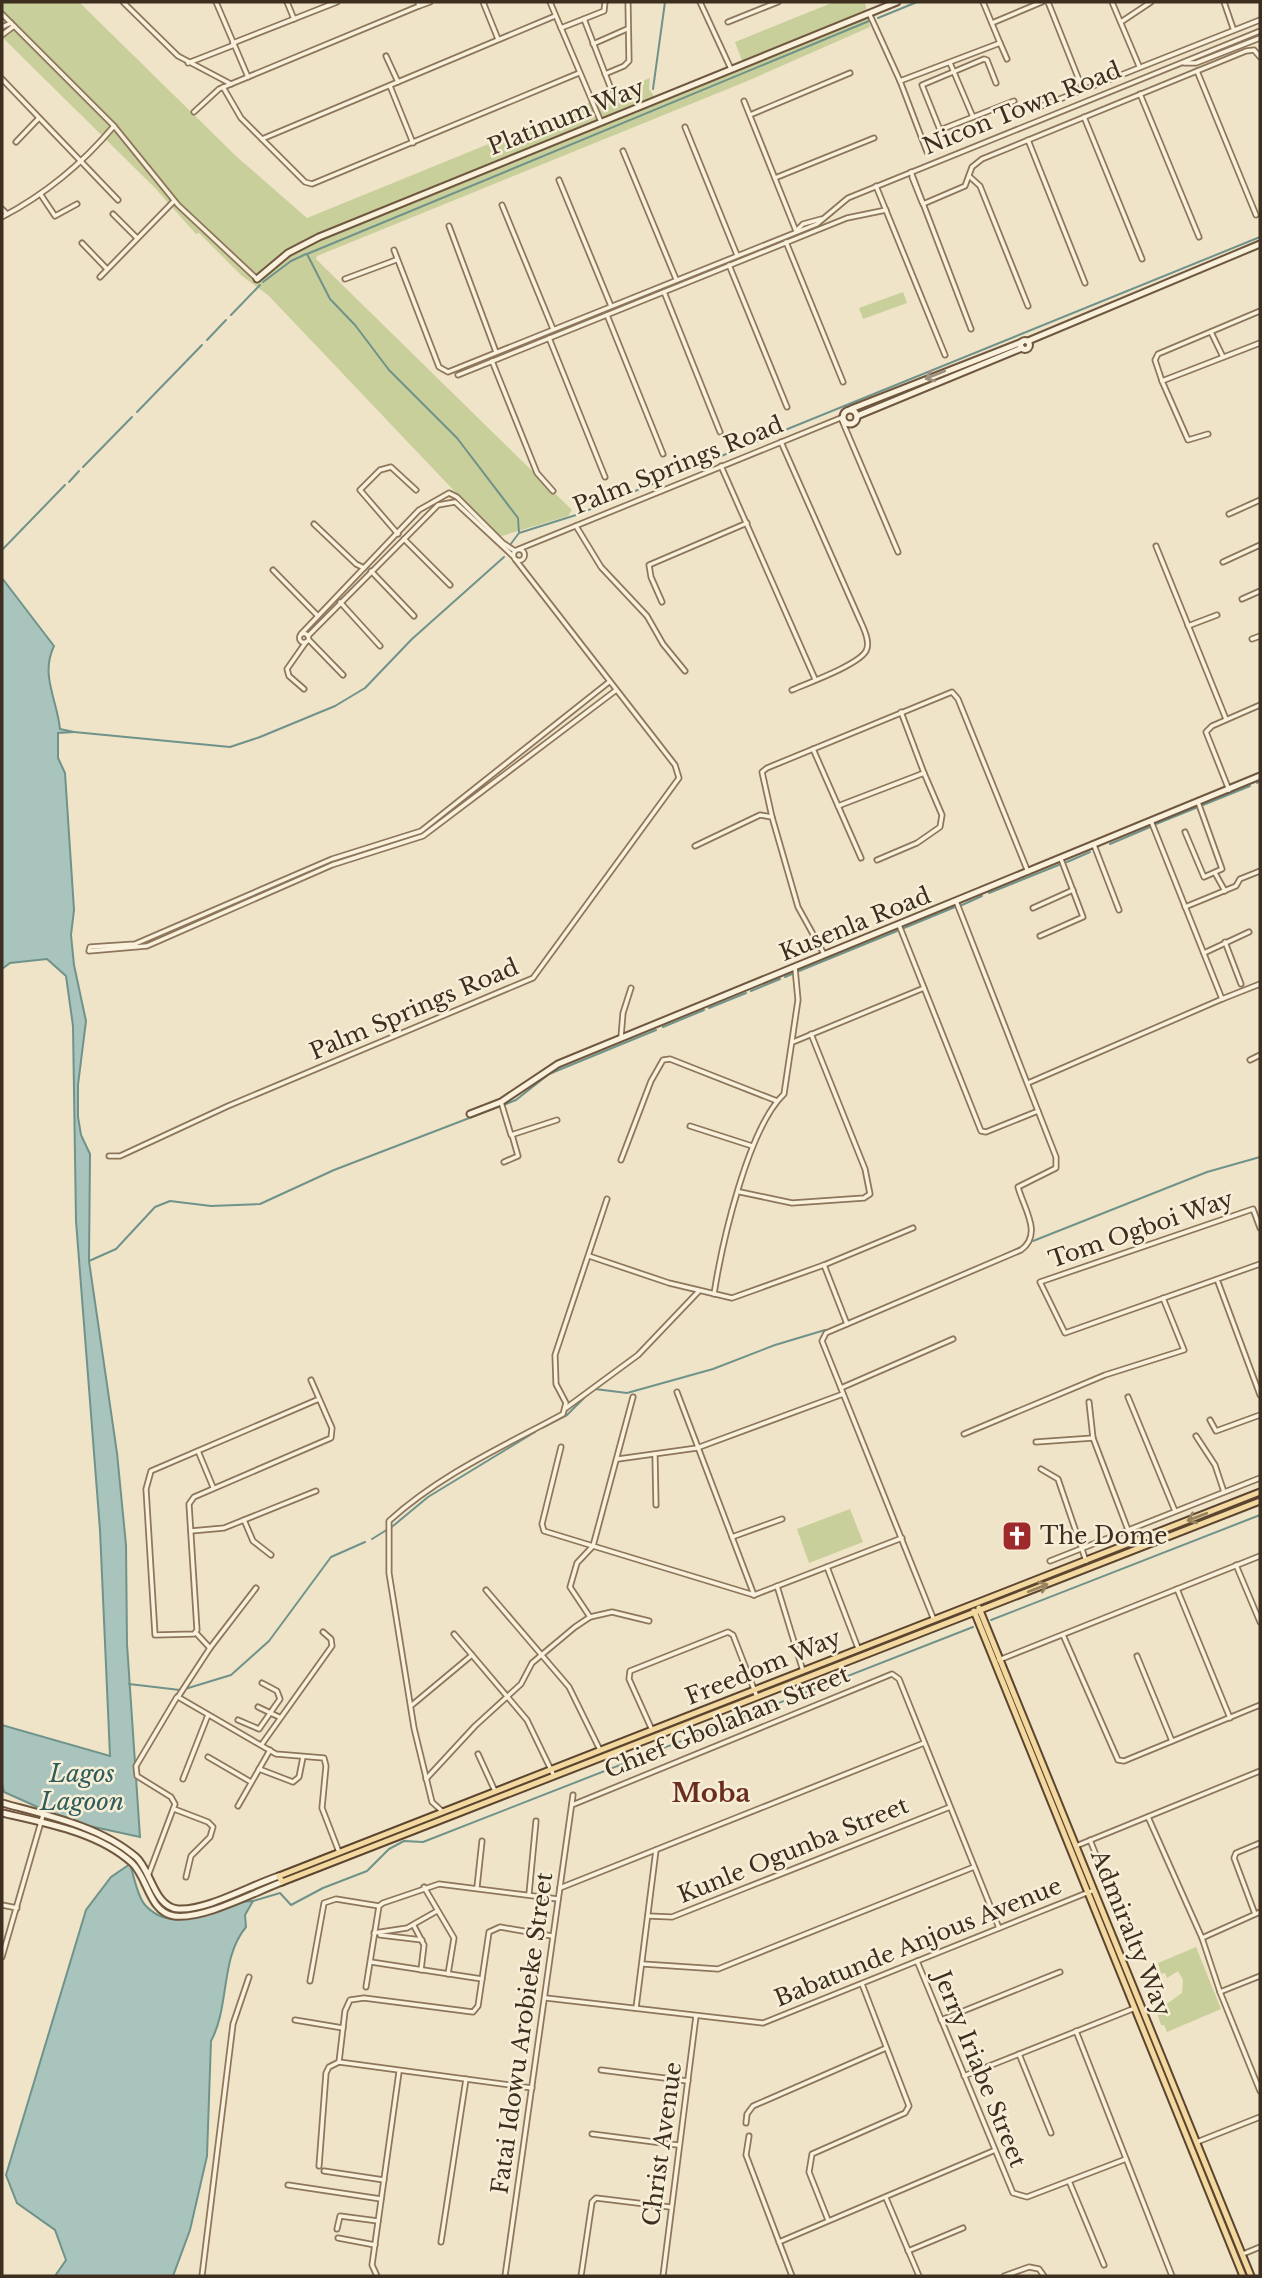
<svg xmlns="http://www.w3.org/2000/svg" width="1262" height="2278" font-family="'Libre Baskerville',serif">
  <rect width="100%" height="100%" fill="#f0e4c8"/>
  <!-- green -->
  <g fill="#c9cf9b">
    <path d="M 2,2 L 79,2 L 237,157 L 307,218 L 650,78 L 649,89 L 658,102 L 744,66 L 735,42 L 834,2 L 865,2 L 870,27 L 745,82 L 317,256 L 316,259 L 572,510 L 568,516 L 498,537 L 268,295 L 242,276 L 199,233 L 196,234 L 154,187 L 2,37 Z"/>
    <path d="M 903,292 L 907,303 L 863,319 L 859,308 Z"/>
    <path d="M 850,1509 L 863,1542 L 809,1563 L 797,1529 Z"/>
    <path d="M 1196,1947 L 1221,2009 L 1167,2032 L 1164,2025 L 1161,2025 L 1156,2010 L 1149,2010 L 1168,2003 L 1182,1993 L 1183,1980 L 1178,1971 L 1167,1978 L 1165,1973 L 1161,1974 L 1158,1963 Z"/>
  </g>
  <!-- water -->
  <g fill="#a9c4bc" stroke="#6f938a" stroke-width="2">
    <path d="M 2,578 L 54,646 C 40,675 57,699 60,729 L 74,732 L 58,733 L 58,758 L 65,773 L 74,910 L 71,935 L 74,965 L 86,1021 L 78,1085 L 78,1117 L 81,1135 L 90,1154 L 89,1261 L 117,1453 L 126,1545 L 127,1644 L 140,1837 L 71,1822 L 4,1792 L 2,1784 L 2,1725 L 110,1756 L 100,1530 L 76,1221 L 73,1026 L 66,976 L 47,959 L 10,963 L 2,969 Z"/>
    <path d="M 130,1864 C 134,1876 137,1896 145,1905 C 176,1939 218,1901 253,1901 L 245,1915 L 246,1927 C 220,1958 230,2006 211,2041 L 207,2156 L 190,2230 L 173,2276 L 55,2276 L 66,2260 L 55,2230 L 17,2203 L 6,2175 L 86,1910 L 111,1877 Z"/>
  </g>
  <g fill="none" stroke-linecap="round" stroke-linejoin="round">
    <!-- stream -->
    <g stroke="#6f938a" stroke-width="2">
      <path d="M 878,18 L 917,2"/>
      <path d="M 653,89 L 665,2"/>
      <path d="M 263,282 L 291,261 L 306,254"/>
      <path d="M 231,315 L 260,285"/>
      <path d="M 207,340 L 226,320"/>
      <path d="M 137,412 L 202,345"/>
      <path d="M 83,467 L 132,417"/>
      <path d="M 69,482 L 79,471"/>
      <path d="M 519,533 L 518,518 L 457,438 L 389,370 L 355,325 L 330,299 L 307,254 L 869,21"/>
      <path d="M 510,545 L 519,533 L 576,515 L 1260,237"/>
      <path d="M 2,550 L 65,485"/>
      <path d="M 74,732 L 230,747 L 260,737 L 335,706 L 365,688 L 412,639 L 504,557"/>
      <path d="M 1257,783 L 1260,781"/>
      <path d="M 1156,824 L 1250,786"/>
      <path d="M 1110,844 L 1150,827"/>
      <path d="M 1067,862 L 1090,852"/>
      <path d="M 989,893 L 1061,864"/>
      <path d="M 962,905 L 982,896"/>
      <path d="M 904,928 L 955,907"/>
      <path d="M 799,971 L 897,931"/>
      <path d="M 785,977 L 792,974"/>
      <path d="M 751,991 L 780,979"/>
      <path d="M 709,1008 L 746,993"/>
      <path d="M 663,1027 L 704,1010"/>
      <path d="M 1033,1241 L 1207,1172 L 1260,1157"/>
      <path d="M 1004,1255 L 1021,1247"/>
      <path d="M 89,1261 L 116,1249 L 155,1207 L 170,1201 L 211,1206 L 260,1204 L 334,1170 L 516,1100 L 549,1074 L 656,1030"/>
      <path d="M 833,1328 L 890,1304"/>
      <path d="M 595,1389 L 627,1393 L 713,1369 L 775,1345 L 825,1330"/>
      <path d="M 542,1428 L 567,1415 L 588,1394"/>
      <path d="M 372,1539 L 393,1526 L 428,1497 L 535,1432"/>
      <path d="M 991,1620 L 1260,1515"/>
      <path d="M 129,1684 L 180,1690"/>
      <path d="M 185,1689 L 231,1675 L 269,1641 L 331,1557 L 365,1542"/>
      <path d="M 253,1901 L 280,1893 L 291,1905 L 323,1888 L 367,1871 L 389,1849 L 404,1841 L 423,1842 L 973,1627"/>
    </g>
    <!-- street casing -->
    <g stroke="#8d765c" stroke-width="7">
      <g id="street">
        <path d="M 123,2 L 178,56 L 231,84"/>
        <path d="M 216,2 L 248,77"/>
        <path d="M 287,2 L 294,19"/>
        <path d="M 418,2 L 419,6 L 430,2"/>
        <path d="M 483,2 L 498,39"/>
        <path d="M 550,2 L 601,122"/>
        <path d="M 700,2 L 731,69"/>
        <path d="M 1048,2 L 1083,90 L 1260,20"/>
        <path d="M 1112,2 L 1139,66"/>
        <path d="M 1224,2 L 1233,28"/>
        <path d="M 869,13 L 900,81 L 927,152"/>
        <path d="M 2,14 L 114,126 L 178,205 L 257,279"/>
        <path d="M 584,19 L 611,89"/>
        <path d="M 728,22 L 778,2"/>
        <path d="M 1121,22 L 1151,2"/>
        <path d="M 992,23 L 1042,2"/>
        <path d="M 2,27 L 11,23"/>
        <path d="M 561,28 L 604,11 L 605,2"/>
        <path d="M 2,35 L 14,26"/>
        <path d="M 233,43 L 337,2"/>
        <path d="M 1000,43 L 1007,59"/>
        <path d="M 593,44 L 627,29"/>
        <path d="M 386,56 L 398,82"/>
        <path d="M 188,63 L 234,45"/>
        <path d="M 950,63 L 973,117"/>
        <path d="M 1184,63 L 1196,63 L 1260,38"/>
        <path d="M 1197,71 L 1256,215"/>
        <path d="M 605,74 L 624,66 L 629,61 L 628,2"/>
        <path d="M 2,79 L 118,200"/>
        <path d="M 900,81 L 1000,43 L 983,2"/>
        <path d="M 996,83 L 987,60 L 984,59 L 922,85 L 940,130 L 1014,101"/>
        <path d="M 390,86 L 413,143"/>
        <path d="M 223,87 L 241,118 L 305,182 L 312,184 L 579,73"/>
        <path d="M 1140,94 L 1199,237"/>
        <path d="M 744,101 L 796,231"/>
        <path d="M 1039,107 L 1083,90"/>
        <path d="M 194,112 L 219,89 L 419,6"/>
        <path d="M 750,115 L 850,73"/>
        <path d="M 1084,117 L 1142,259"/>
        <path d="M 685,127 L 737,255"/>
        <path d="M 262,139 L 555,16"/>
        <path d="M 1028,140 L 1085,283"/>
        <path d="M 16,142 L 39,118"/>
        <path d="M 623,151 L 676,279"/>
        <path d="M 911,172 L 971,329"/>
        <path d="M 969,176 L 980,186 L 1028,306"/>
        <path d="M 912,177 L 922,202"/>
        <path d="M 775,178 L 874,138"/>
        <path d="M 559,180 L 611,306"/>
        <path d="M 876,186 L 945,355"/>
        <path d="M 41,195 L 55,216 L 77,204"/>
        <path d="M 923,204 L 965,186 L 972,167 L 982,159 L 1246,51 L 1254,50 L 1260,57"/>
        <path d="M 502,205 L 553,329"/>
        <path d="M 2,209 L 7,214"/>
        <path d="M 113,214 L 137,238"/>
        <path d="M 2,217 C 46,194 82,164 114,126"/>
        <path d="M 449,226 L 496,352"/>
        <path d="M 798,229 L 803,224 L 821,219"/>
        <path d="M 786,242 L 843,382"/>
        <path d="M 82,243 L 107,269"/>
        <path d="M 394,250 L 439,367 L 448,372 L 817,224 L 848,198 L 1260,31"/>
        <path d="M 729,265 L 787,407"/>
        <path d="M 100,277 L 174,201"/>
        <path d="M 345,279 L 396,260"/>
        <path d="M 664,292 L 720,432"/>
        <path d="M 607,315 L 663,454"/>
        <path d="M 1211,332 L 1223,357"/>
        <path d="M 549,338 L 605,477"/>
        <path d="M 492,361 L 537,473 L 553,491"/>
        <path d="M 458,375 L 847,218 L 886,210"/>
        <path d="M 1162,381 L 1155,360 L 1158,354 L 1260,311"/>
        <path d="M 841,418 L 898,552"/>
        <path d="M 1208,434 L 1188,440 L 1162,381 L 1260,343"/>
        <path d="M 781,442 L 859,618 C 863,627 871,642 866,651 C 858,665 808,683 792,690"/>
        <path d="M 721,466 L 815,679"/>
        <path d="M 1229,514 L 1260,500"/>
        <path d="M 314,524 L 356,564 L 364,568"/>
        <path d="M 576,526 L 601,567 L 647,616 L 663,644 L 685,671"/>
        <path d="M 398,534 L 360,490 L 380,470 L 391,467 L 416,490"/>
        <path d="M 404,539 L 450,585"/>
        <path d="M 1156,546 L 1226,719"/>
        <path d="M 519,549 L 843,417"/>
        <circle cx="519" cy="555" r="5.5"/>
        <path d="M 1223,562 L 1260,545"/>
        <path d="M 273,570 L 317,615"/>
        <path d="M 371,571 L 414,616"/>
        <path d="M 1242,599 L 1260,591"/>
        <path d="M 340,602 L 380,646"/>
        <path d="M 662,602 L 651,577 L 649,565 L 747,523"/>
        <path d="M 1188,626 L 1217,615"/>
        <circle cx="304" cy="638" r="4.5"/>
        <path d="M 301,634 L 419,510 L 449,493 L 457,497 L 503,543 L 515,551"/>
        <path d="M 308,636 L 438,505 L 455,502 L 513,556"/>
        <path d="M 1252,639 L 1260,636"/>
        <path d="M 309,640 L 343,675"/>
        <path d="M 609,682 L 421,831 L 332,859 L 135,944 L 90,947 L 89,951 L 147,946 L 332,865 L 423,836 L 615,691"/>
        <path d="M 304,689 L 289,676 L 287,669 L 306,642"/>
        <path d="M 813,749 L 861,858"/>
        <path d="M 1229,790 L 1206,732 L 1212,726 L 1260,705"/>
        <path d="M 838,806 L 924,773 L 901,712"/>
        <path d="M 772,817 L 762,772 L 767,768 L 952,692 L 958,699 L 1028,872"/>
        <path d="M 1151,821 L 1222,999 L 1260,984"/>
        <path d="M 1185,832 L 1204,877 L 1222,869 L 1198,802"/>
        <path d="M 1094,845 L 1119,910"/>
        <path d="M 695,846 L 760,815 L 772,817 L 798,907 L 824,954"/>
        <path d="M 877,860 L 917,843 L 940,827 L 942,815 L 924,773"/>
        <path d="M 1215,873 L 1225,891"/>
        <path d="M 1185,907 L 1236,886 L 1240,879 L 1260,871"/>
        <path d="M 1033,908 L 1073,890"/>
        <path d="M 899,925 L 981,1131 L 986,1132 L 1038,1111"/>
        <path d="M 1040,936 L 1083,917 L 1061,859"/>
        <path d="M 1225,942 L 1241,984"/>
        <path d="M 1204,953 L 1249,932"/>
        <path d="M 621,1037 L 623,1013 L 631,988"/>
        <path d="M 793,1042 L 924,988"/>
        <path d="M 1250,1060 L 1260,1055"/>
        <path d="M 1028,1083 L 1222,999"/>
        <path d="M 501,1102 L 511,1135 L 557,1120"/>
        <path d="M 690,1126 L 752,1146"/>
        <path d="M 109,1156 L 120,1156 L 228,1106 L 533,978 L 679,778 L 675,765 L 515,559"/>
        <path d="M 621,1160 L 651,1081 L 663,1060 L 670,1059 L 777,1101"/>
        <path d="M 504,1162 L 518,1156 L 512,1135"/>
        <path d="M 740,1192 L 792,1203 L 864,1198 L 870,1194 L 865,1169 L 811,1034"/>
        <path d="M 1260,1228 L 1253,1209 L 1040,1282 L 1065,1333 L 1260,1264"/>
        <path d="M 589,1256 L 669,1283 L 732,1298 L 824,1265 L 913,1228"/>
        <path d="M 824,1265 L 847,1324"/>
        <path d="M 1218,1282 L 1260,1395"/>
        <path d="M 714,1294 C 722,1243 748,1128 784,1094 L 798,1000 L 795,968"/>
        <path d="M 311,1380 L 332,1428 L 331,1438 L 194,1497 L 189,1504 L 197,1630 L 194,1634 L 155,1635 L 146,1489 L 151,1471 L 319,1399"/>
        <path d="M 841,1388 L 953,1339"/>
        <path d="M 677,1392 L 754,1595"/>
        <path d="M 633,1397 L 593,1546 L 754,1595"/>
        <path d="M 1128,1397 L 1175,1511"/>
        <path d="M 1089,1402 L 1093,1438 L 1128,1530"/>
        <path d="M 566,1408 L 638,1355 L 699,1291"/>
        <path d="M 1210,1420 L 1216,1431 L 1260,1415"/>
        <path d="M 964,1434 L 1105,1375 L 1184,1350 L 1163,1298"/>
        <path d="M 1196,1436 L 1215,1465 L 1224,1492"/>
        <path d="M 1036,1442 L 1093,1438"/>
        <path d="M 561,1447 L 542,1524 L 544,1531 L 593,1546 L 577,1563 L 570,1587 L 590,1617"/>
        <path d="M 198,1451 L 213,1487"/>
        <path d="M 655,1456 L 656,1505"/>
        <path d="M 618,1459 L 697,1448 L 843,1394"/>
        <path d="M 1041,1469 L 1058,1479 L 1086,1561"/>
        <path d="M 244,1520 L 253,1541 L 271,1555"/>
        <path d="M 191,1531 L 224,1528 L 316,1491"/>
        <path d="M 732,1537 L 782,1519"/>
        <path d="M 1050,1561 L 1260,1478"/>
        <path d="M 1236,1565 L 1260,1622"/>
        <path d="M 827,1567 L 858,1648"/>
        <path d="M 777,1586 L 803,1671"/>
        <path d="M 1177,1589 L 1230,1718"/>
        <path d="M 486,1590 L 569,1687 L 600,1750"/>
        <path d="M 754,1595 L 902,1538"/>
        <path d="M 934,1620 L 822,1341 L 826,1333 L 1021,1250 C 1043,1234 1024,1209 1018,1187 L 1056,1168 L 1056,1157 L 956,901"/>
        <path d="M 196,1633 L 210,1648 L 178,1697 L 276,1754 L 324,1758 L 326,1766 L 322,1808 L 339,1852"/>
        <path d="M 454,1634 L 472,1655"/>
        <path d="M 1063,1635 L 1118,1760 L 1124,1761 L 1260,1705"/>
        <path d="M 210,1648 L 256,1588"/>
        <path d="M 1137,1656 L 1172,1741"/>
        <path d="M 999,1660 L 1260,1556"/>
        <path d="M 412,1705 L 472,1655 L 527,1720 L 554,1776"/>
        <path d="M 258,1707 L 279,1717"/>
        <path d="M 238,1720 L 259,1729 L 280,1699 L 277,1691 L 262,1683"/>
        <path d="M 652,1730 L 629,1679 L 630,1671 L 728,1632 L 733,1635 L 757,1697"/>
        <path d="M 262,1744 L 332,1646 L 331,1639 L 323,1632"/>
        <path d="M 478,1754 L 495,1791"/>
        <path d="M 208,1757 L 251,1782"/>
        <path d="M 259,1769 L 293,1782 L 299,1777 L 303,1757"/>
        <path d="M 183,1779 L 208,1715"/>
        <path d="M 426,1779 L 475,1726 L 521,1684 L 532,1663 L 575,1627 L 590,1617 L 612,1612 L 649,1621"/>
        <path d="M 572,1805 L 892,1674 L 899,1679 L 999,1928"/>
        <path d="M 238,1806 L 270,1750"/>
        <path d="M 174,1809 L 208,1822 L 213,1827 L 210,1837 L 191,1856 L 186,1877"/>
        <path d="M 443,1812 L 432,1802 L 414,1728 L 389,1573 L 389,1521 C 441,1474 502,1447 563,1414 L 566,1403 L 556,1384 L 555,1355 L 607,1199"/>
        <path d="M 1148,1817 L 1202,1938 L 1220,1992 L 1260,2091"/>
        <path d="M 1090,1840 L 1115,1902"/>
        <path d="M 1076,1846 L 1260,1771"/>
        <path d="M 148,1876 L 175,1804 L 171,1797 L 137,1776 L 136,1766 L 177,1697"/>
        <path d="M 424,1887 L 454,1938 L 448,1974"/>
        <path d="M 477,1887 L 482,1841"/>
        <path d="M 560,1888 L 924,1743"/>
        <path d="M 529,1894 L 536,1821"/>
        <path d="M 2,1905 L 17,1908"/>
        <path d="M 1255,1914 L 1234,1858 L 1236,1853 L 1260,1843"/>
        <path d="M 648,1916 L 672,1917 L 950,1807"/>
        <path d="M 414,1926 L 424,1945 L 421,1970"/>
        <path d="M 374,1933 L 407,1928 L 437,1911"/>
        <path d="M 380,1935 L 422,1940"/>
        <path d="M 1202,1938 L 1260,1912"/>
        <path d="M 2,1957 L 43,1815"/>
        <path d="M 917,1961 L 1013,2193 L 1027,2197 L 1126,2159"/>
        <path d="M 371,1962 L 482,1979"/>
        <path d="M 643,1964 L 718,1969 L 974,1867"/>
        <path d="M 310,1981 L 324,1903 L 336,1899 L 379,1906"/>
        <path d="M 366,1987 L 379,1906 L 383,1903 L 439,1884 L 558,1899"/>
        <path d="M 1220,1992 L 1260,1976"/>
        <path d="M 546,1998 L 763,2023 L 1094,1890"/>
        <path d="M 636,2008 L 656,1850"/>
        <path d="M 295,2020 L 343,2028"/>
        <path d="M 941,2020 L 1060,1972"/>
        <path d="M 1076,2031 L 1172,2276"/>
        <path d="M 1019,2054 L 1051,2133"/>
        <path d="M 339,2062 L 532,2088"/>
        <path d="M 601,2070 L 688,2081"/>
        <path d="M 964,2076 L 1135,2008"/>
        <path d="M 746,2123 L 747,2114 L 753,2106 L 886,2048"/>
        <path d="M 592,2134 L 678,2145"/>
        <path d="M 749,2136 L 746,2155 L 792,2276"/>
        <path d="M 1197,2142 L 1260,2117"/>
        <path d="M 319,2166 L 326,2073 L 329,2067 L 339,2062 L 345,2011 L 350,2000 L 364,1998 L 473,2012 L 478,2006 L 489,1932 L 500,1927 L 552,1936"/>
        <path d="M 324,2171 L 384,2180"/>
        <path d="M 1069,2181 L 1104,2265"/>
        <path d="M 288,2185 L 381,2199"/>
        <path d="M 886,2198 L 919,2276"/>
        <path d="M 828,2220 L 809,2172 L 812,2154 L 905,2113 L 909,2106 L 862,1984"/>
        <path d="M 337,2229 L 340,2216 L 378,2221"/>
        <path d="M 338,2238 L 375,2245"/>
        <path d="M 441,2242 L 466,2079"/>
        <path d="M 779,2242 L 993,2151"/>
        <path d="M 908,2251 L 963,2228"/>
        <path d="M 1243,2254 L 1260,2247"/>
        <path d="M 202,2276 L 233,2024 L 249,1977"/>
        <path d="M 377,2276 L 372,2265 L 399,2072"/>
        <path d="M 505,2276 L 573,1795"/>
        <path d="M 581,2276 L 592,2202 L 596,2198 L 670,2207"/>
        <path d="M 663,2276 L 696,2016"/>
        <path d="M 1004,2276 L 1029,2267 L 1039,2269 L 1044,2276"/>
      </g>
    </g>
    <!-- secondary casing -->
    <g stroke="#6f573f" stroke-width="9">
      <g id="secondary">
        <path d="M 257,279 L 288,253 L 319,237 L 897,2"/>
        <circle cx="1025" cy="345" r="4.5"/>
        <path d="M 1028,341 L 1260,244"/>
        <path d="M 851,409 L 1022,342"/>
        <circle cx="850" cy="417" r="7"/>
        <path d="M 857,416 L 1022,348"/>
        <path d="M 470,1114 L 501,1102 L 558,1064 L 1260,776"/>
        <path d="M 2,1803 C 46,1815 100,1826 136,1857 C 151,1870 154,1907 178,1909 C 206,1911 251,1885 279,1876"/>
        <path d="M 2,1813 C 45,1823 98,1832 132,1863 C 148,1878 149,1912 174,1916 C 203,1920 255,1892 282,1882"/>
      </g>
    </g>
    <!-- primary casing -->
    <g stroke="#5b4430" stroke-width="9">
      <g id="primary">
        <path d="M 1260,1492 L 279,1876 L 282,1882 L 1260,1501"/>
        <path d="M 979,1608 L 1251,2276"/>
        <path d="M 974,1611 L 1243,2276"/>
      </g>
    </g>
    <!-- street -->
    <use href="#street" stroke="#faf1dc" stroke-width="3.5"/>
    <!-- secondary -->
    <use href="#secondary" stroke="#faf1dc" stroke-width="5"/>
    <!-- primary -->
    <use href="#primary" stroke="#f3d9a0" stroke-width="5"/>
  </g>
  <!-- one-way arrows -->
  <defs><path id="oneway-shaft" d="M-6 0H5M1.5-3L5.5 0L1.5 3" fill="none" stroke-width="1.6" stroke-linecap="round" stroke-linejoin="round" transform="scale(1.75)"/></defs>
  <use stroke="#9c907e" href="#oneway-shaft" transform="translate(935 375) rotate(158)"/>
  <g stroke="#988460">
    <use href="#oneway-shaft" transform="translate(1197 1517) rotate(159)"/>
    <use href="#oneway-shaft" transform="translate(1038 1588) rotate(-21)"/>
  </g>
  <!-- icons -->
  <defs>
    <g id="church-square" transform="scale(1.575)"><rect x="-9" y="-9" width="18" height="18" rx="4" fill="#9e2a2b" stroke="#f7eed8"/><path d="M-1.2-6h2.4v3.5h3.3v2.4h-3.3V6h-2.4V-.1h-3.3v-2.4h3.3Z" fill="#fff"/></g>
  </defs>
  <g fill-rule="evenodd">
    <use href="#church-square" x="1017" y="1536"/>
  </g>
  <g text-anchor="middle" dominant-baseline="central" stroke-width="5" stroke-linejoin="round" paint-order="stroke">
    <!-- street labels -->
    <g font-size="23" fill="#3d2e20" stroke="#f7eed8">
      <text transform="translate(1022 108) rotate(-22)">Nicon Town Road</text>
      <text transform="translate(566 117) rotate(-22)">Platinum Way</text>
      <text transform="translate(678 465) rotate(-22)">Palm Springs Road</text>
      <text transform="translate(855 924) rotate(-22)">Kusenla Road</text>
      <text transform="translate(414 1009) rotate(-23)">Palm Springs Road</text>
      <text transform="translate(1141 1229) rotate(-19)">Tom Ogboi Way</text>
      <text transform="translate(763 1667) rotate(-22)">Freedom Way</text>
      <text transform="translate(727 1722) rotate(-22)">Chief Gbolahan Street</text>
      <text transform="translate(793 1850) rotate(-22)">Kunle Ogunba Street</text>
      <text transform="translate(1131 1933) rotate(68)">Admiralty Way</text>
      <text transform="translate(918 1942) rotate(-22)">Babatunde Anjous Avenue</text>
      <text transform="translate(522 2033) rotate(-82)">Fatai Idowu Arobieke Street</text>
      <text transform="translate(980 2069) rotate(68)">Jerry Iriabe Street</text>
      <text transform="translate(662 2144) rotate(-82)">Christ Avenue</text>
    </g>
    <!-- poi labels -->
    <g font-size="23" fill="#3d2e20" stroke="#f7eed8" text-anchor="start">
      <text x="1040" y="1536">The Dome</text>
    </g>
    <!-- water labels -->
    <g font-size="24" font-style="italic" fill="#2f5d5a" stroke="#f7eed8">
      <text x="82" y="1773">Lagos<tspan x="82" dy="28">Lagoon</tspan></text>
    </g>
    <!-- quarter labels -->
    <g font-size="26" font-weight="bold" fill="#6b2e1e" stroke="#f7eed8">
      <text x="711" y="1793">Moba</text>
    </g>
  </g>
  <!-- border -->
  <rect width="1262" height="2278" fill="none" stroke="#3d2e20" stroke-width="7"/>
</svg>
